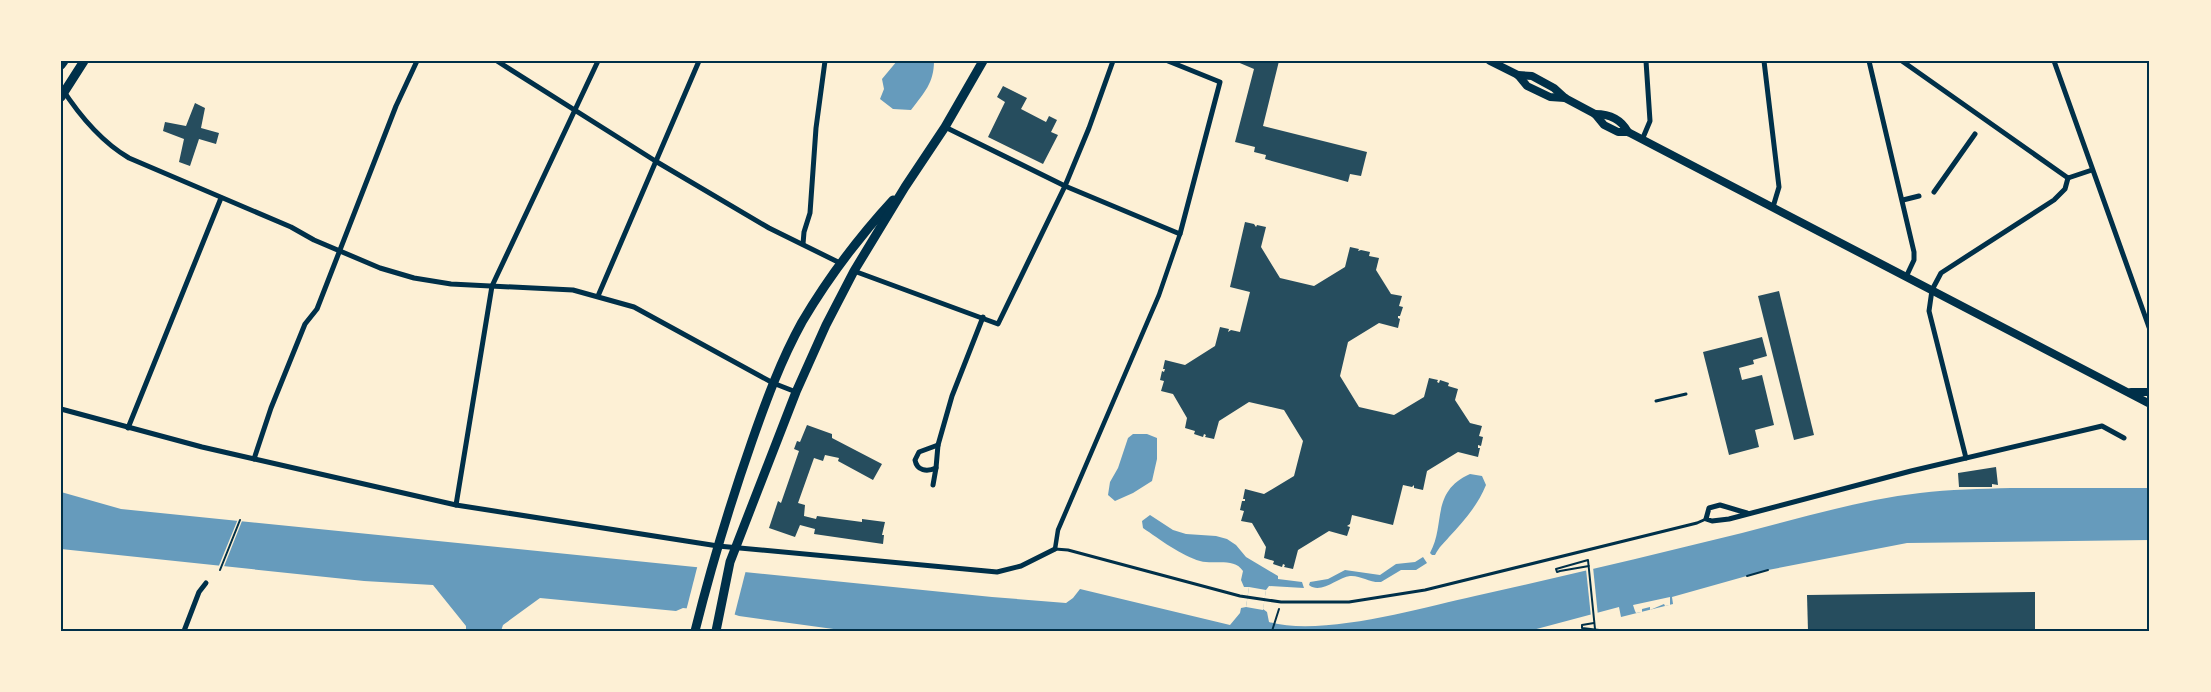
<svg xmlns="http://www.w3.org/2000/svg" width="2211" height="692" font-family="Montserrat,sans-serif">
  <rect width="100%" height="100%" fill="#fdf0d5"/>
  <!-- water -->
  <g fill="#669bbc">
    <path d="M 897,61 L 934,61 C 934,83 924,93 911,110 L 893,109 L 880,99 L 884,89 L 882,79 Z"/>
    <path d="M 1133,434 L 1147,434 L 1157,438 L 1157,459 L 1152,481 L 1133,493 L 1115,501 L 1108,495 L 1110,482 L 1118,468 L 1128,438 Z"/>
    <path d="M 1470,474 L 1482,476 L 1486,485 C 1478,505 1464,521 1449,537 C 1444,543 1439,547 1435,555 L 1432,555 L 1430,553 C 1446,524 1430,492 1470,474 Z"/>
    <path d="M 2011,488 L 2149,488 L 2150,540 L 1907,543 L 1768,570 L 1672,597 L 1673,604 L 1621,617 L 1619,607 L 1529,631 L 848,631 L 739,616 L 730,613 L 683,608 L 676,611 L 540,598 L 503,625 L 501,631 L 466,631 L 466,626 L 433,585 L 364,581 L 61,549 L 61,492 L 121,509 L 992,597 L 1066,603 L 1073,598 L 1080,589 L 1230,625 L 1240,613 L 1241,608 L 1246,607 L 1249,587 L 1244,587 L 1241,580 L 1243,571 C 1234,557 1214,565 1200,561 C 1182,556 1159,539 1143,528 L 1142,521 L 1150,515 L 1173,530 L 1186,534 L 1216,536 L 1227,539 L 1236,545 L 1246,557 L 1278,576 L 1278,579 L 1302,582 L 1304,588 L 1269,586 L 1266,590 L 1263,609 L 1267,612 L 1269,622 C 1322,637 1421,608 1475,596 C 1565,576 1653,555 1742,533 C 1801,518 1860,500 1920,493 C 1950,489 1981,489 2011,488 Z"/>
    <path d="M 1423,557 L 1427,563 L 1416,570 L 1401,570 L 1381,582 C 1370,583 1360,575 1350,576 C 1338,577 1321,595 1309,585 L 1310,582 L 1328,579 L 1345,570 L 1380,575 L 1396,564 L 1415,562 Z"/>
  </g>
  <!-- pier -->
  <g fill="#fdf0d5">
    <path d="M 238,519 L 242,521 L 223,569 L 218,568 Z"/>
    <path d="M 698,564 L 746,570 L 734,617 L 686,611 Z"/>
    <path d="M 1593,567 L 1598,616 L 1591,617 L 1586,569 Z"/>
    <path d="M 1249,587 L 1266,590 L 1263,610 L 1246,607 Z"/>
    <path d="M 1670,597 L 1670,605 L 1665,606 L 1664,604 L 1650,610 L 1650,607 L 1642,609 L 1642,612 L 1636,613 L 1635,611 L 1633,605 Z"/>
  </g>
  <!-- building -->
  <g fill="#264d5e">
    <path d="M 1235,61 L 1279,61 L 1263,126 L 1367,152 L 1361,176 L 1350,174 L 1348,182 L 1265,159 L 1266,155 L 1254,152 L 1255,147 L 1235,142 L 1254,69 Z"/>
    <path d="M 1003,86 L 1027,98 L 1021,109 L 1046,122 L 1049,116 L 1057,120 L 1051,132 L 1058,135 L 1043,164 L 988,137 L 1005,102 L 997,97 Z"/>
    <path d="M 195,103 L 205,108 L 201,128 L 219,133 L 216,144 L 199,139 L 190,166 L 179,162 L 184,139 L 163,131 L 165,122 L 186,126 Z"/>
    <path d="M 1245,222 L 1254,224 L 1256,227 L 1257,225 L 1266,227 L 1261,247 L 1280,278 L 1314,286 L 1345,267 L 1350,247 L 1359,249 L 1358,251 L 1361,250 L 1370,252 L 1369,256 L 1379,258 L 1376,270 L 1391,294 L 1402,296 L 1399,306 L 1403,307 L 1400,316 L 1398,316 L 1398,318 L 1400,319 L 1398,328 L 1379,323 L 1348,342 L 1340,376 L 1359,407 L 1394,415 L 1424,397 L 1429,378 L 1438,380 L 1437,382 L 1439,383 L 1440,380 L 1449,383 L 1448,386 L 1458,389 L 1455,400 L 1470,423 L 1482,426 L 1479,436 L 1483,437 L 1481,446 L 1478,445 L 1478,448 L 1480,448 L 1478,457 L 1458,452 L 1427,471 L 1423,490 L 1414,488 L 1414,485 L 1412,487 L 1403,485 L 1393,525 L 1352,515 L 1350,524 L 1347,526 L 1350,527 L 1347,536 L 1329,531 L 1298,550 L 1293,569 L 1284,567 L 1285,565 L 1283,564 L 1282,567 L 1273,564 L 1274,561 L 1264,558 L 1266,547 L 1252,523 L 1241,521 L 1244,511 L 1240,510 L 1242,501 L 1245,501 L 1245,499 L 1243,499 L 1245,489 L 1264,494 L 1294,476 L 1303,441 L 1284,410 L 1249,402 L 1219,421 L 1214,439 L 1205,437 L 1206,435 L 1204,434 L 1203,437 L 1194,434 L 1195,431 L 1185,428 L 1187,418 L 1173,394 L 1161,391 L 1164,381 L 1160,380 L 1162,371 L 1164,372 L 1165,369 L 1163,369 L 1165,360 L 1185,365 L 1215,346 L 1220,327 L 1229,329 L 1228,332 L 1231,330 L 1240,332 L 1250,292 L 1230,287 Z"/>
    <path d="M 1779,291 L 1814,435 L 1794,440 L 1758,296 Z"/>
    <path d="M 1762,337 L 1767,356 L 1753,360 L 1754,364 L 1739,368 L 1742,380 L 1762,375 L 1774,425 L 1755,430 L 1759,447 L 1729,455 L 1703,352 Z"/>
    <path d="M 807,425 L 832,434 L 832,438 L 882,464 L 873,480 L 838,461 L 839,458 L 825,455 L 823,461 L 814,458 L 798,503 L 805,505 L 804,516 L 816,519 L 817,516 L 862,522 L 862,519 L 885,522 L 882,535 L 884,535 L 883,544 L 814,534 L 815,529 L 800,525 L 795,537 L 769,528 L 778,501 L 781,503 L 799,451 L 794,449 L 797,441 L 800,442 Z"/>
    <path d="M 1996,467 L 1998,485 L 1992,484 L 1992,487 L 1959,487 L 1958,473 Z"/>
    <path d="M 2035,592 L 2035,631 L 1808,631 L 1807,595 Z"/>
  </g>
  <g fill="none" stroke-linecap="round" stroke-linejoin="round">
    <!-- path -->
    <g stroke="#003049" stroke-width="2">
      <path d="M 1589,566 L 1560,571 L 1557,572 L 1556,569 L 1588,560 L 1595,629"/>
      <path d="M 220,570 L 240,520"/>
      <path d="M 1747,576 L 1768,570"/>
      <path d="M 1594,623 L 1582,625 L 1582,628 L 1608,631"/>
      <path d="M 1272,631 L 1279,609"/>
    </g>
    <!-- service -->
    <g stroke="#003049" stroke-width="3">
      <path d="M 1656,401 L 1686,394"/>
      <path d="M 1055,549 L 1068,550 L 1240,596 L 1281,602 L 1349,602 L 1425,590 L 1697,523 L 1706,519"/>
    </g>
    <!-- pedestrian -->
    <path stroke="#003049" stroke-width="4.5" d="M 1055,549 L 1058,530 L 1159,295 L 1180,234"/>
    <!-- minor -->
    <g stroke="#003049" stroke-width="5">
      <path d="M 497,61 L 657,162 L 769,228 L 840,263"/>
      <path d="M 1764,61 L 1779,187 L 1773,207"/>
      <path d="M 1869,61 L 1914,252 L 1914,260 L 1906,277"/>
      <path d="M 1902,61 L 2068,178"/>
      <path d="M 2054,61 L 2150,330"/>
      <path d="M 61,87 C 79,115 100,141 129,158 L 291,227 L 314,240 L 380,268 L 414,278 L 451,284 L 573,290 L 634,307 L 773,383 L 796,392"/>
      <path d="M 945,127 L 1065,186 L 1180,234 L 1220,82 L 1168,61"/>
      <path d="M 1642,140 L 1650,121 L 1646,61"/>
      <path d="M 2068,178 L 2092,170"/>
      <path d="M 1934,192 L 1975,134"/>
      <path d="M 1903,200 L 1919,196"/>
      <path d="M 803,244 L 804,232 L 810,213 L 816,128 L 825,61"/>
      <path d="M 854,271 L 998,324 L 1065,186 L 1089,128 L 1113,61"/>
      <path d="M 598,296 L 699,61"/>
      <path d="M 61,409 L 202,447 L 456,505 L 718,546 L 997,572 L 1021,566 L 1055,549"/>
      <path d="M 128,428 L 221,198"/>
      <path d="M 1966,458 L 1929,311 L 1932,290 L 1941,273 L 2054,200 L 2065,189 L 2068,178"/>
      <path d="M 254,459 L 271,408 L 305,324 L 317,309 L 396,106 L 417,61"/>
      <path d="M 936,468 L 938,445 L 952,396 L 983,317"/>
      <path d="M 933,485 L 936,468 C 927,472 917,471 915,460 L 919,452 L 938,445"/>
      <path d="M 456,505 L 492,286 L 598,61"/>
      <path d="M 1747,513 L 1720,505 L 1709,508 L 1706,519 L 1712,521 L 1729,519 L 1911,471 L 2102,426 L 2124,438"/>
      <path d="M 184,631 L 199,592 L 206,583"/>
    </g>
    <!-- tertiary -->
    <g stroke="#003049" stroke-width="8">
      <path d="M 1490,61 L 1518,75 L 1527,86 L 1550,97 L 1565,98"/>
      <path d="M 1518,75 L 1532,76 L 1554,88 L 1565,98 L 1595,114 L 1604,125 L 1618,132 L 1628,132 L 2150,404"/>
      <path d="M 1595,114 C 1610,114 1621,119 1628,132"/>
      <path d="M 2131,392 L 2150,392"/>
    </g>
    <!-- secondary -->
    <g stroke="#003049" stroke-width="9">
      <path d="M 61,65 L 64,61"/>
      <path d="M 61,97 L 84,61"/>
      <path d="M 695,631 C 711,567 730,504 752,441 C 766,401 781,360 802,322 C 828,278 858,238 893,200"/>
      <path d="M 716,631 L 730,562 L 796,392 L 826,325 L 854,271 L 905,187 L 945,127 L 983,61"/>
    </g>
  </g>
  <!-- border -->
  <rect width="2211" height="692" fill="none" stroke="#fdf0d5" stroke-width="125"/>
  <rect x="62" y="62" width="2086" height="568" fill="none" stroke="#003049" stroke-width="2"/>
</svg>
